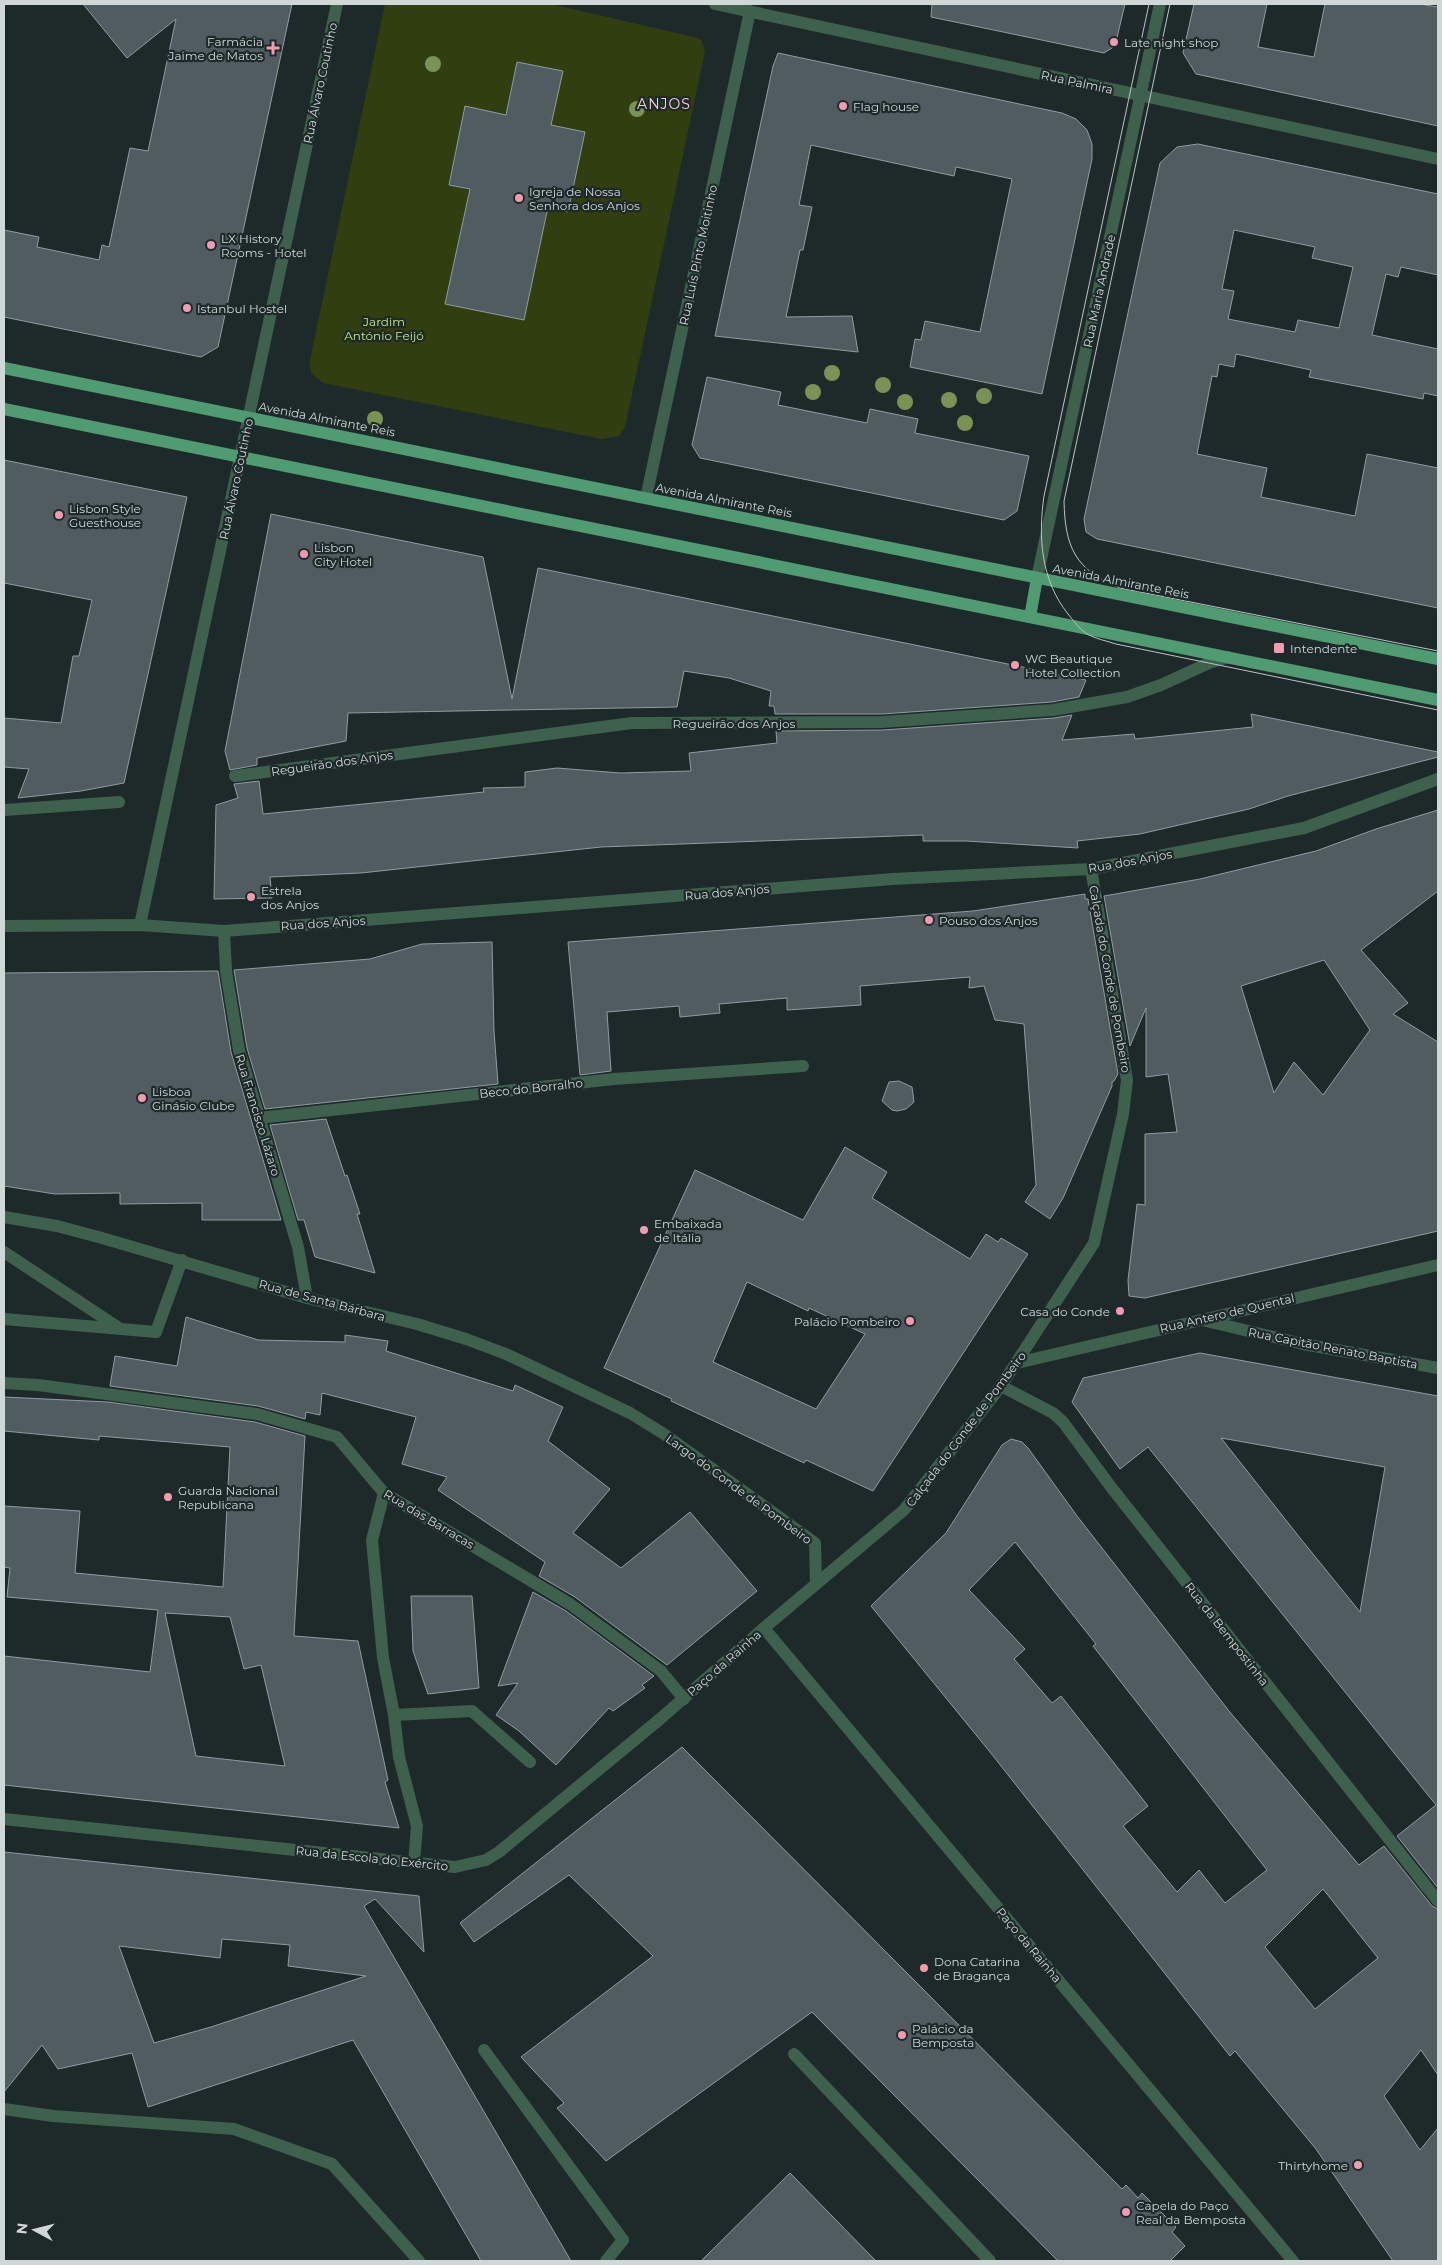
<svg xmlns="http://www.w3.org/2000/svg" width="1442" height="2265" font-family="Montserrat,sans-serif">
  <rect width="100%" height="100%" fill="#1e2929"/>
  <!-- green -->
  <path fill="#313e0f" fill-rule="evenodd" d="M 385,4 L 551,4 L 698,38 L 702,41 L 705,52 L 625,427 L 619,436 L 602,439 L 323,383 L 311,373 L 310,360 ZM 517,62 L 562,71 L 551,125 L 585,133 L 568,211 L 548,207 L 524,320 L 445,304 L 470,189 L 449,185 L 465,107 L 506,115 Z"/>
  <!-- building -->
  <g fill="#515c61" stroke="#909ca1" fill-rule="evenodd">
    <path d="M 83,4 L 292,4 L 218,347 L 201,357 L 4,317 L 4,230 L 39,237 L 37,247 L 99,260 L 102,245 L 109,247 L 130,148 L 148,151 L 176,19 L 127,58 Z"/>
    <path d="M 932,4 L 1125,4 L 1115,46 L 1104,53 L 931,17 Z"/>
    <path d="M 1194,4 L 1267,4 L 1258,47 L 1314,57 L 1325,4 L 1419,4 L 1438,7 L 1438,126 L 1196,74 L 1183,53 Z"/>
    <path d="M 778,53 L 1062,113 L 1076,119 L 1087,130 L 1092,144 L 1092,159 L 1042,394 L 910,367 L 915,339 L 921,340 L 925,321 L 980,332 L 1012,179 L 956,167 L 954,176 L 811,145 L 799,205 L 812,207 L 803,250 L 800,250 L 786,317 L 852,316 L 858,352 L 715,336 L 773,66 Z"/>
    <path d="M 517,62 L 563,71 L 551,125 L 585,132 L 568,212 L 548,207 L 524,320 L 445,304 L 470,189 L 449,185 L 465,106 L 506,115 Z"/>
    <path d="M 1198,144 L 1438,194 L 1438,275 L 1401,267 L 1398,277 L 1386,274 L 1372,335 L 1438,349 L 1438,396 L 1424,393 L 1423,399 L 1309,377 L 1311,370 L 1236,354 L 1234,367 L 1219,364 L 1217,377 L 1212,376 L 1197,454 L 1267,468 L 1261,497 L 1355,516 L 1367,454 L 1438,468 L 1438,608 L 1097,539 L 1086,532 L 1084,519 L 1160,163 L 1177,147 ZM 1234,230 L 1315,247 L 1312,258 L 1353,267 L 1339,328 L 1298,320 L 1295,332 L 1228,319 L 1234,291 L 1222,289 Z"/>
    <path d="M 707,377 L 781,392 L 778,405 L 867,423 L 870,409 L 918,419 L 915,433 L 1029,456 L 1017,511 L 1004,520 L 700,458 L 692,445 Z"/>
    <path d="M 4,460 L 187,497 L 124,783 L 81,791 L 18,798 L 29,769 L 4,767 L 4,718 L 61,723 L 73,656 L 79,656 L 92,600 L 4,583 Z"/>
    <path d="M 271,514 L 483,557 L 512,699 L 538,568 L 1086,680 L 1079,697 L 1052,702 L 882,714 L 775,714 L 774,706 L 769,706 L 771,691 L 729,678 L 684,671 L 677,707 L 348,713 L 346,741 L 257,758 L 257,765 L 230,770 L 225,751 Z"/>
    <path d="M 1251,714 L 1438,752 L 1438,757 L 1288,796 L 1249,809 L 1140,834 L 1077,841 L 1078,848 L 966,841 L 923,841 L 923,835 L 601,847 L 361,873 L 270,877 L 272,898 L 214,899 L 216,805 L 238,798 L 234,784 L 259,781 L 263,814 L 484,792 L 483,788 L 525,787 L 525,772 L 557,768 L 620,773 L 691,771 L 689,753 L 777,743 L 776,731 L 883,730 L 1054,718 L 1072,715 L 1062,740 L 1134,734 L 1135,739 L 1253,727 Z"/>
    <path d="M 1438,810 L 1438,891 L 1361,950 L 1408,1003 L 1393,1014 L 1438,1042 L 1438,1231 L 1145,1298 L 1129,1296 L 1128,1280 L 1137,1204 L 1145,1205 L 1145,1134 L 1177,1132 L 1168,1074 L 1146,1077 L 1146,1008 L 1130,1046 L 1104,896 L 1200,879 L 1316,851 L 1376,829 ZM 1324,960 L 1370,1030 L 1323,1095 L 1294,1062 L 1274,1093 L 1241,986 Z"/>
    <path d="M 1085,894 L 1085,899 L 1088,899 L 1118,1074 L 1114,1081 L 1112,1082 L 1112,1086 L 1063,1198 L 1050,1219 L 1025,1202 L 1036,1185 L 1024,1024 L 995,1020 L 984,986 L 969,988 L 970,977 L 860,986 L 861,1005 L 787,1010 L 787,998 L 719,1004 L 720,1013 L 680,1017 L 679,1006 L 607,1012 L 611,1071 L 580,1075 L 568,942 L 973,911 Z"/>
    <path d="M 492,942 L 494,1031 L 498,1084 L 265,1109 L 247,1048 L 234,970 L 370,959 L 422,944 Z"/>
    <path d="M 218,971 L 231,1052 L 281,1220 L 202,1220 L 202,1203 L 120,1204 L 120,1193 L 55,1194 L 4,1186 L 4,973 Z"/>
    <path d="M 899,1081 L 912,1087 L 914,1102 L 906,1109 L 897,1111 L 892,1110 L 882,1101 L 889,1082 Z"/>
    <path d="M 326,1119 L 345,1176 L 347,1175 L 360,1214 L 357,1214 L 375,1273 L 315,1257 L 304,1220 L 298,1220 L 270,1125 Z"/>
    <path d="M 845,1147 L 887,1172 L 872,1198 L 970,1259 L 986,1234 L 998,1242 L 1001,1238 L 1028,1254 L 873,1491 L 806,1460 L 804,1463 L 671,1401 L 672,1399 L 604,1368 L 695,1170 L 803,1220 ZM 747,1282 L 808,1311 L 809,1308 L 865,1334 L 816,1409 L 713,1362 Z"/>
    <path d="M 186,1317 L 258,1340 L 345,1342 L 345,1335 L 388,1341 L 386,1351 L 513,1391 L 515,1385 L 563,1407 L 548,1441 L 610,1489 L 573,1533 L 621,1568 L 690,1512 L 757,1591 L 667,1665 L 575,1597 L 539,1576 L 545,1562 L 438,1490 L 447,1477 L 402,1464 L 416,1417 L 322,1393 L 320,1415 L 306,1412 L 305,1419 L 258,1406 L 110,1386 L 115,1356 L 177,1366 Z"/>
    <path d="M 1200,1353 L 1438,1396 L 1438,1888 L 1397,1836 L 1436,1805 L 1148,1447 L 1120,1469 L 1072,1402 L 1083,1378 ZM 1221,1438 L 1385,1467 L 1360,1612 L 1300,1538 Z"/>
    <path d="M 4,1397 L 108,1402 L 255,1422 L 305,1436 L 294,1636 L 358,1641 L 388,1780 L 385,1782 L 399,1828 L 4,1785 L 4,1656 L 150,1672 L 158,1610 L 7,1597 L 10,1568 L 4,1567 L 4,1506 L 80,1511 L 75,1573 L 223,1587 L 230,1447 L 99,1436 L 99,1440 L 4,1431 ZM 165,1613 L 230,1617 L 244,1669 L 261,1665 L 285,1766 L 196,1756 Z"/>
    <path d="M 1011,1439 L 1022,1442 L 1028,1448 L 1077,1516 L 1229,1711 L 1359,1865 L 1384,1846 L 1432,1906 L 1438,1909 L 1438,2075 L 1421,2050 L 1384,2096 L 1420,2150 L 1438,2128 L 1438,2261 L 1393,2261 L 1316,2149 L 1235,2051 L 1230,2056 L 990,1752 L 871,1606 L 946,1533 L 1002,1445 ZM 1015,1542 L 1096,1644 L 1093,1646 L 1267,1870 L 1225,1903 L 1199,1870 L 1177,1892 L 1123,1826 L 1148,1806 L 1061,1696 L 1052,1703 L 1014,1659 L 1025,1649 L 969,1590 ZM 1323,1889 L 1378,1958 L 1315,2009 L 1265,1947 Z"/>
    <path d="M 533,1592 L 566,1611 L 654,1676 L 642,1685 L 645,1688 L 613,1711 L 609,1708 L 556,1765 L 519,1731 L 496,1715 L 518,1683 L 498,1686 Z"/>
    <path d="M 411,1596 L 472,1596 L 479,1688 L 428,1694 L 413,1651 Z"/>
    <path d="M 682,1747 L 1122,2189 L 1126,2185 L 1138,2198 L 1142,2193 L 1176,2227 L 1172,2232 L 1185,2246 L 1170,2261 L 1058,2261 L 812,2012 L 606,2161 L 557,2108 L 564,2103 L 521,2057 L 653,1956 L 569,1875 L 474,1942 L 460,1923 Z"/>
    <path d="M 4,1852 L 419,1896 L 424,1952 L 375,1899 L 364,1906 L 571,2261 L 481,2261 L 353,2040 L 148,2107 L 132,2053 L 58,2069 L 42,2045 L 4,2092 ZM 222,1939 L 290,1945 L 288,1966 L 366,1976 L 211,2027 L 154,2043 L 119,1946 L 220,1958 Z"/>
    <path d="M 790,2173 L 876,2261 L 701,2261 Z"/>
  </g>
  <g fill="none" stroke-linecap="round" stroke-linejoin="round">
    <!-- service -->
    <g stroke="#3e614d" stroke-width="12">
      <path d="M 235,776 L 632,723 L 882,722 L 1053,710 L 1127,697 L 1161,685 L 1209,663 L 1228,657"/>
      <path d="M 4,810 L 119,802"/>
      <path d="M 224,931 L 226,971 L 239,1050 L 298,1247 L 307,1298"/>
      <path d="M 259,1118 L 614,1079 L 803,1066"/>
      <path d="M 4,1252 L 119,1328"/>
      <path d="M 4,1319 L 156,1332 L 182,1260"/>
      <path d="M 394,1715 L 472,1711 L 530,1762"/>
      <path d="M 484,2050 L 623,2240 L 606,2261"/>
      <path d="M 794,2054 L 990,2261"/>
      <path d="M 4,2109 L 53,2116 L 234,2129 L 332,2164 L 419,2261"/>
    </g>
    <!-- minor -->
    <g stroke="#3e614d" stroke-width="12">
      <path d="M 715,4 L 1438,159"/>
      <path d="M 646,498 L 750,11"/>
      <path d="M 1037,578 L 1160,4"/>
      <path d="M 140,925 L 337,4"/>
      <path d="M 4,926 L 140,925 L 224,931 L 893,879 L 1091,869 L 1304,828 L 1438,779"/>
      <path d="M 4,1217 L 57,1226 L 102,1238 L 307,1298 L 417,1324 L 466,1339 L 506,1354 L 630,1413 L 664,1434 L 815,1543 L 816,1584"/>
      <path d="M 1202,1320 L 1303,1344 L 1438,1368"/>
      <path d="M 1017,1363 L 1438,1265"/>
      <path d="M 4,1383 L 38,1385 L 257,1414 L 337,1437 L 384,1493 L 570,1604 L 661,1671 L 684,1699"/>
      <path d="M 1001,1386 L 1053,1413 L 1063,1422 L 1111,1487 L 1438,1901"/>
      <path d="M 384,1493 L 372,1540 L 383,1658 L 394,1715 L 399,1757 L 417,1826 L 414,1863"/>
      <path d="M 764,1628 L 1293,2261"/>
      <path d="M 4,1819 L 455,1867 L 486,1860 L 499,1852 L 660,1719 L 764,1628 L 904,1510 L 1001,1386 L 1094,1243 L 1123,1114 L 1127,1080 L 1091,869"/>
    </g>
    <!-- primary -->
    <g stroke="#4f9b72" stroke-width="12">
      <path d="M 4,368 L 1438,659"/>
      <path d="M 4,409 L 1438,700"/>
      <path d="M 1030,617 L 1037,578"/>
    </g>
    <!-- tram -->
    <g stroke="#bcc3c3" stroke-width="1">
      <path d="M 1149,4 L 1044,496 C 1038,538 1041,580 1068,614 C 1074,621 1079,629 1087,634 C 1096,639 1107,641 1116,644 L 1438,710"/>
      <path d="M 1170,4 L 1064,501 C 1065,547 1075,570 1120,588 L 1438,651"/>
    </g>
  </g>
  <!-- trees -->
  <g fill="#7a9354">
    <circle cx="433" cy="64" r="8"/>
    <circle cx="637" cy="109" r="8"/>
    <circle cx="832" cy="373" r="8"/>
    <circle cx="883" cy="385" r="8"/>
    <circle cx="813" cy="392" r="8"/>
    <circle cx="984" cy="396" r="8"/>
    <circle cx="949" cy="400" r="8"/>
    <circle cx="905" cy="402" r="8"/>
    <circle cx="375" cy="419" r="8"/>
    <circle cx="965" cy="423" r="8"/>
  </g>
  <!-- markers -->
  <g fill="#f29aae" stroke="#1e2929" stroke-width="2">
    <circle cx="1114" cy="42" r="5"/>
    <path d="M270.5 40.5h5v5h5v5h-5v5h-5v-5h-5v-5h5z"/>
    <circle cx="843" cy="106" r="5"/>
    <circle cx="519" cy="198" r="5"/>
    <circle cx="211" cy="245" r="5"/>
    <circle cx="187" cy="308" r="5"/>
    <circle cx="59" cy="515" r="5"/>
    <circle cx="304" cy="554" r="5"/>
    <rect x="1273" y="642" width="12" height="12" rx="2.5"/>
    <circle cx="1015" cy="665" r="5"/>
    <circle cx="251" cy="897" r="5"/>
    <circle cx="929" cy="920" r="5"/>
    <circle cx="142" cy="1098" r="5"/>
    <circle cx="644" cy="1230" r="5"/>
    <circle cx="1120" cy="1311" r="5"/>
    <circle cx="910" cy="1321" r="5"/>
    <circle cx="168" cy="1497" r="5"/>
    <circle cx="924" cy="1968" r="5"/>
    <circle cx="902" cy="2035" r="5"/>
    <circle cx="1358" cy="2165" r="5"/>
    <circle cx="1126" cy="2212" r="5"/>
  </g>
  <g text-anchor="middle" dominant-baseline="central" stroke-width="4.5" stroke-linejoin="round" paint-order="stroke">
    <!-- poi labels -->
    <g font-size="12" fill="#d0d7d7" stroke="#1e2929" text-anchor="start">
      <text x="263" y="41" text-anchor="end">Farmácia<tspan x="263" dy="14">Jaime de Matos</tspan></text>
      <text x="1124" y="42">Late night shop</text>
      <text x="853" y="106">Flag house</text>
      <text x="529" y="191">Igreja de Nossa<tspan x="529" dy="14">Senhora dos Anjos</tspan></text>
      <text x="221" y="238">LX History<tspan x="221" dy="14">Rooms - Hotel</tspan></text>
      <text x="197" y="308">Istanbul Hostel</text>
      <text x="69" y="508">Lisbon Style<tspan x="69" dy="14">Guesthouse</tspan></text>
      <text x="314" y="547">Lisbon<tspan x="314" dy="14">City Hotel</tspan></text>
      <text x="1290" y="648">Intendente</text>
      <text x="1025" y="658">WC Beautique<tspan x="1025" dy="14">Hotel Collection</tspan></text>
      <text x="261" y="890">Estrela<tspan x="261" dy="14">dos Anjos</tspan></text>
      <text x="939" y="920">Pouso dos Anjos</text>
      <text x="152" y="1091">Lisboa<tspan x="152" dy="14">Ginásio Clube</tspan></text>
      <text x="654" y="1223">Embaixada<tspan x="654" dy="14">de Itália</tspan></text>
      <text x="1110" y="1311" text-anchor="end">Casa do Conde</text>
      <text x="900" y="1321" text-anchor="end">Palácio Pombeiro</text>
      <text x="178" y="1490">Guarda Nacional<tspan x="178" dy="14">Republicana</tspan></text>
      <text x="934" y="1961">Dona Catarina<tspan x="934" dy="14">de Bragança</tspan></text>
      <text x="912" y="2028">Palácio da<tspan x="912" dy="14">Bemposta</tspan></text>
      <text x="1348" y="2165" text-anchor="end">Thirtyhome</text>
      <text x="1136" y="2205">Capela do Paço<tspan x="1136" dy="14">Real da Bemposta</tspan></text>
    </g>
    <!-- street labels -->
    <g font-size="12" fill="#d0d7d7" stroke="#1e2929">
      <text transform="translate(1077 82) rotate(12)">Rua Palmira</text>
      <text transform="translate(320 83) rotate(-78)">Rua Álvaro Coutinho</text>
      <text transform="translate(698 255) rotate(-78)">Rua Luís Pinto Moitinho</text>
      <text transform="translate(1099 291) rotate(-78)">Rua Maria Andrade</text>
      <text transform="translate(327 419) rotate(11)">Avenida Almirante Reis</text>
      <text transform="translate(236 479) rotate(-78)">Rua Álvaro Coutinho</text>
      <text transform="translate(724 500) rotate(11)">Avenida Almirante Reis</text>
      <text transform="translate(1121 581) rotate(11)">Avenida Almirante Reis</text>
      <text x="734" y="723">Regueirão dos Anjos</text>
      <text transform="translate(332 763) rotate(-8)">Regueirão dos Anjos</text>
      <text transform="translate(1130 861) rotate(-10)">Rua dos Anjos</text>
      <text transform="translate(727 892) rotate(-5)">Rua dos Anjos</text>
      <text transform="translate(323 923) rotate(-4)">Rua dos Anjos</text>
      <text transform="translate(1110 979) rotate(80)">Calçada do Conde de Pombeiro</text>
      <text transform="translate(531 1088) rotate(-6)">Beco do Borralho</text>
      <text transform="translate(258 1115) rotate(73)">Rua Francisco Lázaro</text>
      <text transform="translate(322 1300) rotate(15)">Rua de Santa Bárbara</text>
      <text transform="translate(1227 1313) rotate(-13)">Rua Antero de Quental</text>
      <text transform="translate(1333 1348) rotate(11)">Rua Capitão Renato Baptista</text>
      <text transform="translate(966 1429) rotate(-53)">Calçada do Conde de Pombeiro</text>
      <text transform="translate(739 1489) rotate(36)">Largo do Conde de Pombeiro</text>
      <text transform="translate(429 1519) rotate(31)">Rua das Barracas</text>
      <text transform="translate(1227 1634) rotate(52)">Rua da Bempostinha</text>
      <text transform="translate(724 1663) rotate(-41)">Paço da Rainha</text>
      <text transform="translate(372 1858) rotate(6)">Rua da Escola do Exército</text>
      <text transform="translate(1029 1945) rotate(50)">Paço da Rainha</text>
    </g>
    <!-- park labels -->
    <g font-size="12" fill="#c6e977" stroke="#1e2929">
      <text x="384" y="321">Jardim<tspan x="384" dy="14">António Feijó</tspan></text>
    </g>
    <!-- neighbourhood labels -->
    <g font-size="14" letter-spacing="1" fill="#f5d2d8" stroke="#1e2929">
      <text x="664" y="104">ANJOS</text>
    </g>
  </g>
  <!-- border -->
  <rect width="1442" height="2265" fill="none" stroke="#d0d7d7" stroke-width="10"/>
  <!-- north arrow -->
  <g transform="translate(35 2230) rotate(277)" stroke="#1e2929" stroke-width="4" paint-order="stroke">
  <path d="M0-4L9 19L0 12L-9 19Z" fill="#d0d7d7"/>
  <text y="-8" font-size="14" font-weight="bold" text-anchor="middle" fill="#d0d7d7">N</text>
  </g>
</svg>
